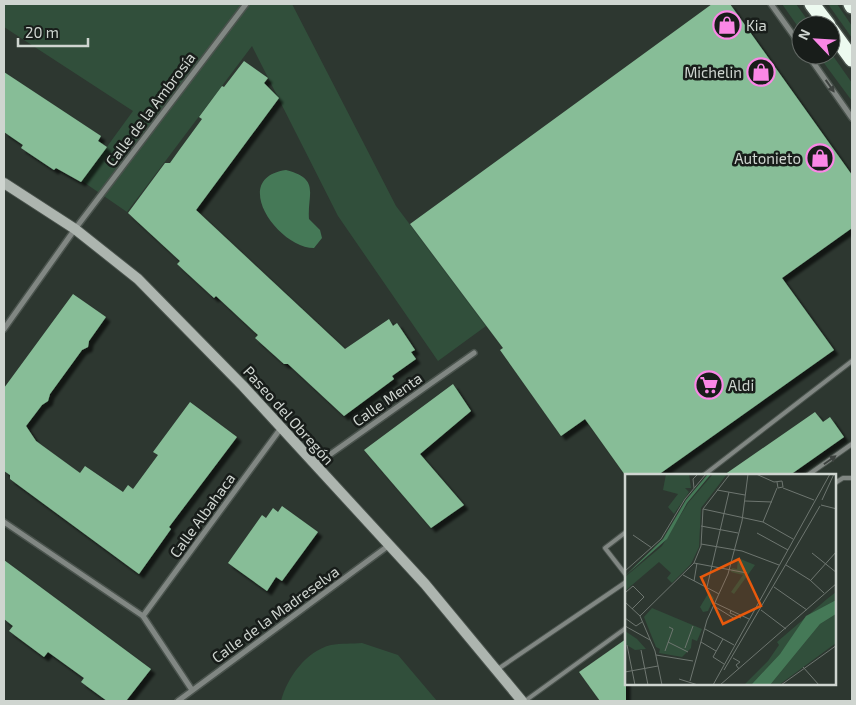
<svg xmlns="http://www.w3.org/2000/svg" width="856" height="705" font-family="'Exo 2',sans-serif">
  <defs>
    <filter id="shadow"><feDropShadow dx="4.5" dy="4.5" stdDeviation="1" flood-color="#0009"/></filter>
  </defs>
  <rect width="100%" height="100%" fill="#2d3730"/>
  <!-- green -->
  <g fill="#314f3b">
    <path d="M 4,4 L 292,4 L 396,206 L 486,326 L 438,361 L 338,216 L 252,46 L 127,212 L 82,181 L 133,111 L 4,27 Z"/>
    <path d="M 782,4 L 796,4 L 811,25 L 801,25 L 801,31 Z"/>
    <path d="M 828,4 L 837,4 L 852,26 L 852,38 Z"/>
    <path d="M 831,53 L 852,83 L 852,101 L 818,55 L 831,55 Z"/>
    <path d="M 362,643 L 398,655 L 437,701 L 281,701 C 287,678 306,651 331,645 C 341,643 352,644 362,643 Z"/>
  </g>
  <!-- water -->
  <path fill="#457957" d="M 286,170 C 321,179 307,194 309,219 L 320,230 L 322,238 L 314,248 C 278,248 229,178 286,170 Z"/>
  <!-- building -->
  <g fill="#87bd97" filter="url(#shadow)">
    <path d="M 712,4 L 730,4 L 852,175 L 852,228 L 782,278 L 834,350 L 658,475 L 625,475 L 585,419 L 561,436 L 500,350 L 503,348 L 410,224 Z"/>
    <path d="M 244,61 L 268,78 L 264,83 L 279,98 L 196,210 L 345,349 L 389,319 L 393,326 L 397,323 L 415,350 L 411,352 L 416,359 L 392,376 L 394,379 L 344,416 L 288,364 L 284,364 L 255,338 L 258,335 L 216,296 L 214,298 L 177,264 L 180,261 L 128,213 L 165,163 L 170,163 L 180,149 L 202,119 L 199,117 L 222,86 L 224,87 Z"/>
    <path d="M 4,72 L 101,136 L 98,141 L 107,147 L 81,182 L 56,168 L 54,170 L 21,148 L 23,145 L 4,132 Z"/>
    <path d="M 73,294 L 106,317 L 89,341 L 88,347 L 82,350 L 50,394 L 48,401 L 42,405 L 26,426 L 36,441 L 80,473 L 85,466 L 123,492 L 128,485 L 133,489 L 158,455 L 153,452 L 190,402 L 237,437 L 169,527 L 171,529 L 139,574 L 10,479 L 10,475 L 4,471 L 4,388 Z"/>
    <path d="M 453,384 L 471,411 L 420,454 L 464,505 L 431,528 L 364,450 Z"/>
    <path d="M 815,412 L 823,422 L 830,417 L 844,437 L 790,475 L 724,475 Z"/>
    <path d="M 282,506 L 318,532 L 282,581 L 276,577 L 267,591 L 228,563 L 262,515 L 266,518 L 273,508 L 278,512 Z"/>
    <path d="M 4,560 L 151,669 L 126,701 L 107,701 L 81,682 L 84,678 L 48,652 L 44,657 L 9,631 L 13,626 L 4,619 Z"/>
    <path d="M 626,639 L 626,701 L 600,701 L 579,672 Z"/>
  </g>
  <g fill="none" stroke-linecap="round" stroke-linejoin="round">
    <!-- lane casing -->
    <g stroke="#4a534d" stroke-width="6">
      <g id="lane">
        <path d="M 704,475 L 852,361"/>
        <path d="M 808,475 L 852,444"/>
        <path d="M 835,483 L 843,478 L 852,478"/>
        <path d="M 626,532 L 605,548 L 626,575"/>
        <path d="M 498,669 L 626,582"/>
        <path d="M 525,701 L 626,628"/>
      </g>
    </g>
    <!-- street casing -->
    <g stroke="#4a534d" stroke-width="8">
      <g id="street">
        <path d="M 771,4 L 801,46"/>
        <path d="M 808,55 L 852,118"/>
        <path d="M 4,329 L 75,229 L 246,4"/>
        <path d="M 315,465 L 474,353"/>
        <path d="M 4,522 L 143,616 L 192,690"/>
        <path d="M 143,616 L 281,428"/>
        <path d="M 178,701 L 388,546"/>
      </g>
    </g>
    <!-- secondary casing -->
    <g stroke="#4a534d" stroke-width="12">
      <path id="secondary" d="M 4,183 L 75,229 L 138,279 L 243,386 L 425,584 L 522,701"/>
    </g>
    <!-- highway casing -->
    <g stroke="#4a534d" stroke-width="18">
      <g id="highway">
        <path d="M 812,4 L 828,25"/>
        <path d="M 851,4 L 852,6"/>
        <path d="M 831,30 L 852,59"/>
      </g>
    </g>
    <!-- lane -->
    <use href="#lane" stroke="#818783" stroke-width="4"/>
    <!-- street -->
    <use href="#street" stroke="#818783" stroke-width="5"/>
    <!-- secondary -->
    <use href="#secondary" stroke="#adb5af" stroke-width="10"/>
    <!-- highway -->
    <use href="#highway" stroke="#edfaf0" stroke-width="15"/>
  </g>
  <!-- one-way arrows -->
  <defs><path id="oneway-solid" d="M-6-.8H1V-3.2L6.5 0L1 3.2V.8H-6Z" transform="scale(1.25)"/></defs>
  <g fill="#3d423f">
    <use href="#oneway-solid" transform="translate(830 86) rotate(55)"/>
    <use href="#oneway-solid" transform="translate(830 460) rotate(-35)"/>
  </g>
  <!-- icons -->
  <defs>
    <g id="shop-ring" transform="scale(1.4375)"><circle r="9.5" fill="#181d1a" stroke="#fa87e6" stroke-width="1.5"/><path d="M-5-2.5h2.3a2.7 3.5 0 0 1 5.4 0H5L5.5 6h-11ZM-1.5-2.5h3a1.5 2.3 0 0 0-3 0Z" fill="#fa87e6"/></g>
    <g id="supermarket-ring" transform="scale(1.4375)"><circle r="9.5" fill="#181d1a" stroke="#fa87e6" stroke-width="1.5"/><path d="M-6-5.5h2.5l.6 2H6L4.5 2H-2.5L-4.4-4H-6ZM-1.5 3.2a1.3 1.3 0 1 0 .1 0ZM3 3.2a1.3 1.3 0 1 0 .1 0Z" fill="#fa87e6"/></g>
  </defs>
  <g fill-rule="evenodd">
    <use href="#shop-ring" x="727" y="25"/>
    <use href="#shop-ring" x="761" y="72"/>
    <use href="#shop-ring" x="820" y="158"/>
    <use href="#supermarket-ring" x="709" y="385"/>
  </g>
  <g text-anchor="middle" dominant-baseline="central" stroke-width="5" stroke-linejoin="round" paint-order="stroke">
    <!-- poi labels -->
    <g font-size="15" fill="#cfd5d0" stroke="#181d1a" text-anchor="start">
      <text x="746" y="25">Kia</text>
      <text x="742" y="72" text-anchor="end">Michelin</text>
      <text x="801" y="158" text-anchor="end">Autonieto</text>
      <text x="728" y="385">Aldi</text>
    </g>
    <!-- street labels -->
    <g font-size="15" fill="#cfd5d0" stroke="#181d1a">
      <text transform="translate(150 109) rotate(-53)">Calle de la Ambrosía</text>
      <text transform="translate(387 399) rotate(-35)">Calle Menta</text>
      <text transform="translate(289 415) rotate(48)">Paseo del Obregón</text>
      <text transform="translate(202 515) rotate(-54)">Calle Albahaca</text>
      <text transform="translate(275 614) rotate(-36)">Calle de la Madreselva</text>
    </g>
  </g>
  <!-- overview -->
  <g transform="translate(625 474)">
    <rect width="211" height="211" fill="#2d3730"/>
    <path d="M 41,0 L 64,0 L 66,14 L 60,14 L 64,18 L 49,40 L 43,33 L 53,20 L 38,16 ZM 88,0 L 102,0 L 76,34 L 74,73 L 66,90 L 47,109 L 42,104 L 46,99 L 34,88 L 0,117 L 0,103 L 37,72 L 63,29 ZM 113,84 L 130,91 L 109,120 L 106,118 L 118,101 L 106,98 L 107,94 L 112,95 ZM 84,118 L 89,124 L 83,137 L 78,138 L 75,133 ZM 211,118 L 211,126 L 185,140 L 155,180 L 126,211 L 119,211 L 143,187 L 154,171 L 152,168 L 202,125 ZM 27,134 L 77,155 L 72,167 L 67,165 L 66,174 L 57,183 L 34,179 L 35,175 L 31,173 L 19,143 ZM 211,140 L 211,169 L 154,211 L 145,211 L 195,150 ZM 0,157 L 12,165 L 21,175 L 10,176 L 0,170 Z" fill="#314f3b"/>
    <path d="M 83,0 L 86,0 L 62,29 L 42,65 L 0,102 L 38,65 L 61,26 ZM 211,126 L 211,140 L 195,150 L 145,211 L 126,211 L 155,180 L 181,142 Z" fill="#457957"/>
    <path fill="none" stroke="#6e7670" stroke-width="1" d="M 131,0 L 149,8 L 157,7 L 158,13 L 153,14 L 152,8M 69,14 L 68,5 L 73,0M 158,14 L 189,26M 92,16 L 120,21M 197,26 L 209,0M 120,27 L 147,28M 196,31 L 212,35M 78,35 L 138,48 L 168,65M 138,48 L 152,14M 76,52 L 113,59M 0,57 L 0,81M 132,59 L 163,76M 8,61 L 27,74M 76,70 L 117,77 L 154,91M 187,79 L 212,99M 69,89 L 122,99M 161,91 L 185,106 L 199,119M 0,97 L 36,65 L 60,25 L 81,0M 58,101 L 94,120M 186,106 L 212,77M 69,107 L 72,89M 82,113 L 104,18M 149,113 L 182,136M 1,118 L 8,112 L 19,123 L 7,135M 0,128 L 15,142 L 30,177 L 37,211M 90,129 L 124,145M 89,132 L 110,145M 106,136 L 105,139 L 116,144M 136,136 L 161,155M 15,142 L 69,89 L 76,72 L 78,35 L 105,0M 0,144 L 11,152 L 17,148M 0,152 L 25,166M 80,155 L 109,171M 98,165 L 88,183 L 99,190M 43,168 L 63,178M 76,168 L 91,177M 2,171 L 10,211M 60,174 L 68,152M 16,176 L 23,211M 40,177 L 48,155 L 44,153M 31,181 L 68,187M 108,184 L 115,188 L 111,191 L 114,195M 178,193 L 194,211M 99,196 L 195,32M 0,198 L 33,192M 54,205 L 73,211M 65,207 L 82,146 L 103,100 L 117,47 L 123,0M 88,211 L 205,0M 95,211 L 212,109M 156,211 L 212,171"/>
    <path fill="#e8590c" fill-opacity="0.15" stroke="#e8590c" stroke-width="2.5" d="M 114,85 L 136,132 L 98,150 L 76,103 Z"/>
    <rect width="211" height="211" fill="none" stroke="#cfd5d0" stroke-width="2.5"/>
  </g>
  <!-- border -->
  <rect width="856" height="705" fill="none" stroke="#cfd5d0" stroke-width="10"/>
  <!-- north arrow -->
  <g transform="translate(816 40) rotate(295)"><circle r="24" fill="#181d1a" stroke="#616763"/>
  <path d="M0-4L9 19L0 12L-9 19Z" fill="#fa87e6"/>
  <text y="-8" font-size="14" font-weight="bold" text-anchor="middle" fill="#cfd5d0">N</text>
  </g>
  <!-- scale -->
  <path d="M18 38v8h70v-8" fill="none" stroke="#cfd5d0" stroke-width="2.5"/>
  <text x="25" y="38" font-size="15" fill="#cfd5d0" stroke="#181d1a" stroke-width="4" paint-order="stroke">20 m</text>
</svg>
